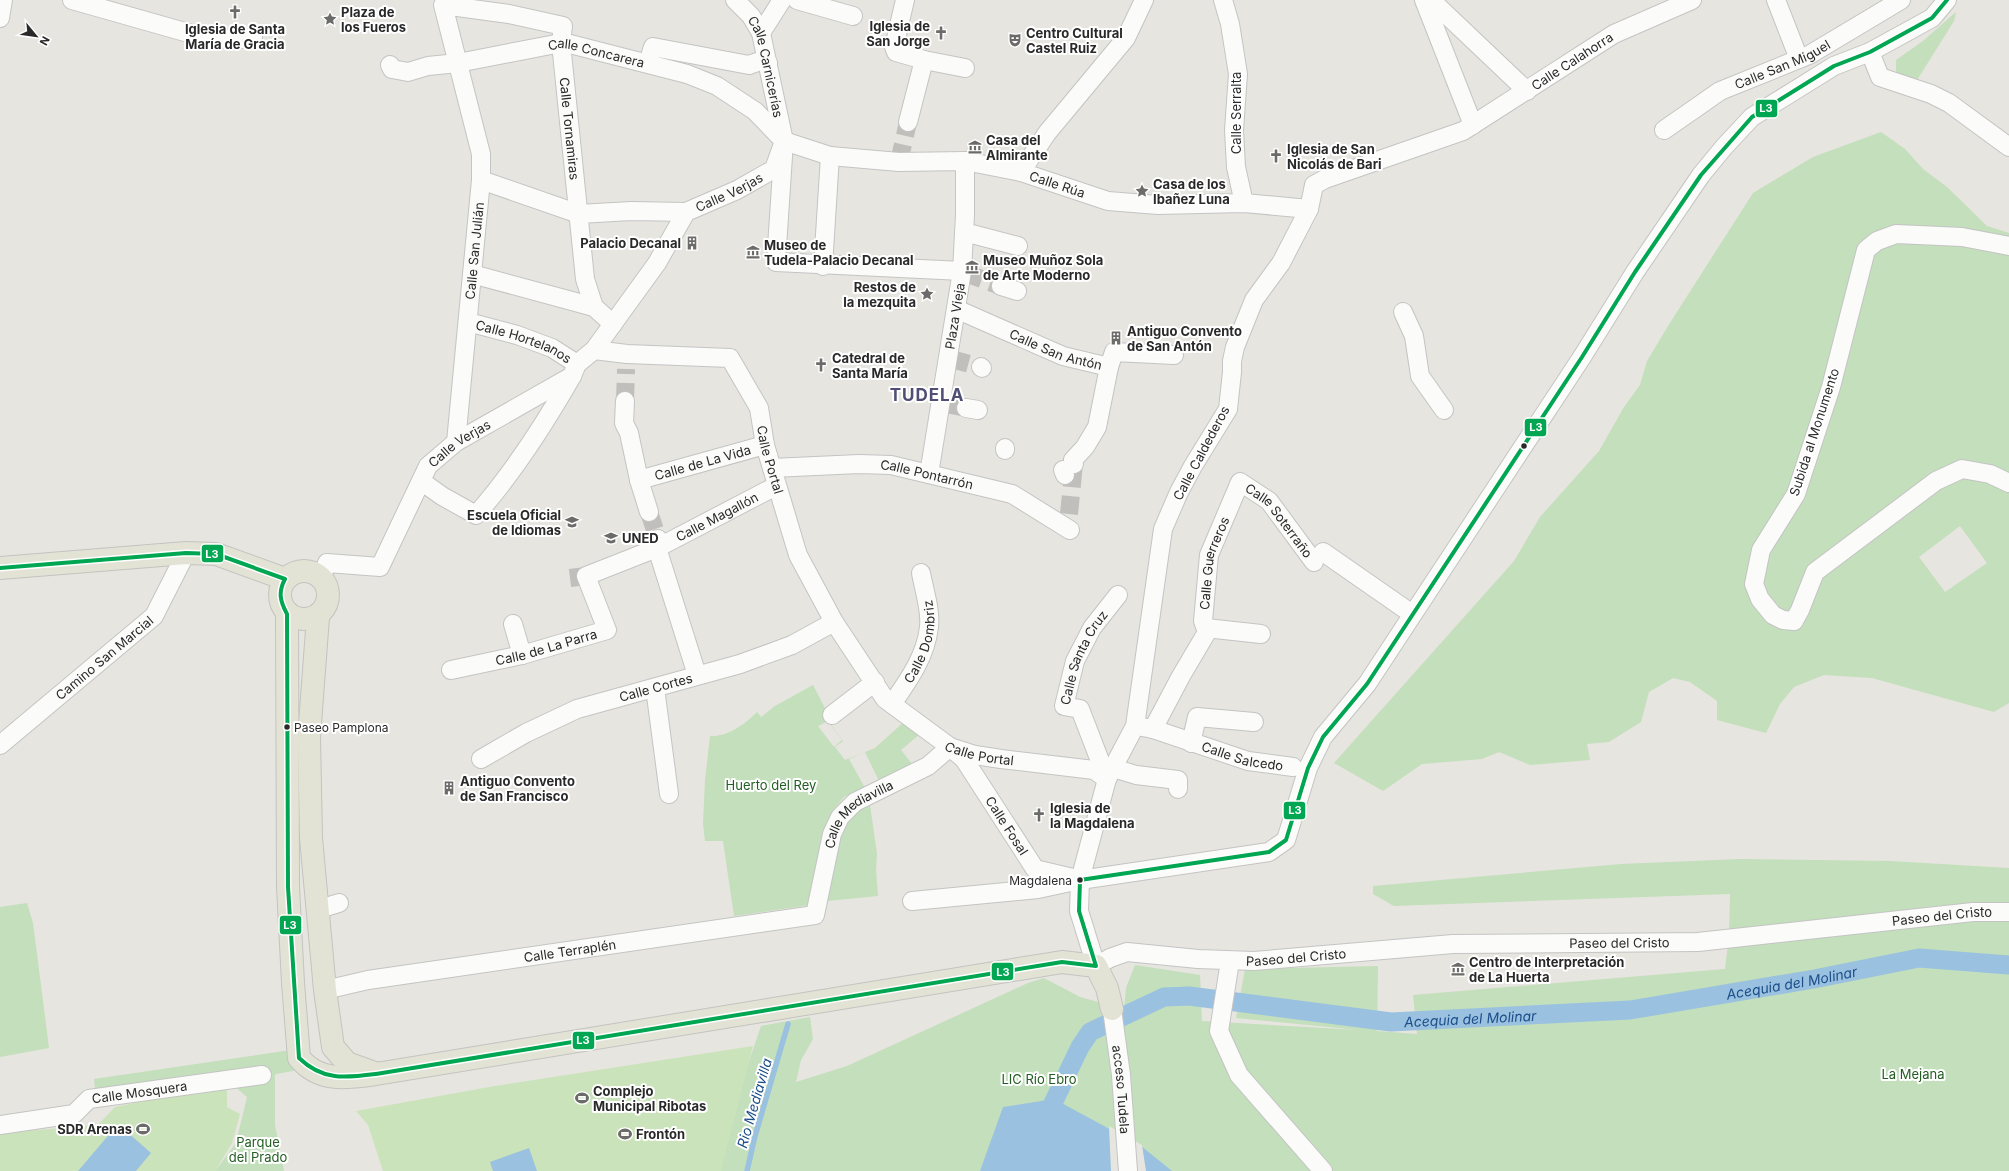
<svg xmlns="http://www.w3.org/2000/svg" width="2009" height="1171" font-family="Inter,sans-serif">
  <rect width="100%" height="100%" fill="#e6e5df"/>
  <!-- green -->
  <g fill="#c3dfbb" fill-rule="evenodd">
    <path d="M 1956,12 L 1954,21 L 1917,80 L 1911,81 L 1896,74 L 1896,60 L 1923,41 Z"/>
    <path d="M 1881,132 L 1905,149 L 1923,169 L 1947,187 L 1987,226 L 2009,233 L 2009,703 L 1994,712 L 1872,678 L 1824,675 L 1794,687 L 1780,704 L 1766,733 L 1717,720 L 1717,701 L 1690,682 L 1673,678 L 1649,692 L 1641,722 L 1609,742 L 1587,744 L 1590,760 L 1530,765 L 1499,752 L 1482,759 L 1422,764 L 1383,791 L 1334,763 L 1514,561 L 1540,517 L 1599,451 L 1624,407 L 1640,385 L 1647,361 L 1668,326 L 1753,193 L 1813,157 ZM 1960,526 L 1987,563 L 1945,592 L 1919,557 Z"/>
    <path d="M 813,685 L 828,714 L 825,716 L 843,741 L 835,747 L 845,760 L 875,748 L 905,721 L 920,734 L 901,750 L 913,765 L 844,797 L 834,809 L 830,817 L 818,856 L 814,889 L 810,905 L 734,916 L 723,841 L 705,841 L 703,824 L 705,780 L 710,736 C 728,737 745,724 757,712 L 761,717 L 775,706 ZM 828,721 L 842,740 L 834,747 L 818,726 ZM 865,752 L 879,781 L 865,788 L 849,759 Z"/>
    <path d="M 870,805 L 877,854 L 876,870 L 878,896 L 827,901 L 844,822 L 848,814 Z"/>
    <path d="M 1740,859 L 1890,861 L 2009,868 L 2009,1171 L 720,1171 L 736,1100 L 761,1026 L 810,1017 L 813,1039 L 801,1060 L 796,1082 L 847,1066 L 1028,983 L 1044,978 L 1080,997 L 1124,1009 L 1126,988 L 1135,965 L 1200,975 L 1202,1021 L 1359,1030 L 1236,1018 L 1245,969 L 1378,966 L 1377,1031 L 1417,1034 L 1413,995 L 1725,969 L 1729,936 L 1730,894 L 1394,906 L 1373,894 L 1373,886 L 1621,864 Z"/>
    <path d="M 27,903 L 33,923 L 49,1048 L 0,1057 L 0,907 Z"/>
    <path d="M 291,1050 L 298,1070 L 276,1074 L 275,1075 L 275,1125 L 284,1171 L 215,1171 L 236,1143 L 247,1097 L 227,1080 L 97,1108 L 94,1079 Z"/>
  </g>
  <!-- pitch -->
  <g fill="#cbe3ba">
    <path d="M 753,1046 L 721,1171 L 383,1171 L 368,1125 L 356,1111 L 495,1086 Z"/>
    <path d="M 227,1084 L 227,1107 L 240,1114 L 232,1143 L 215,1171 L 0,1171 L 0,1133 L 98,1125 L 115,1107 Z"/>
  </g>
  <!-- water -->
  <g fill="#9ac1e0">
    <path d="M 1054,1099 L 1141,1146 L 1172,1171 L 980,1171 L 1003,1107 Z"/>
    <path d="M 118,1124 L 151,1153 L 136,1171 L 78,1171 Z"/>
    <path d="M 529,1148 L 537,1171 L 493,1171 L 490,1162 Z"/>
  </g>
  <!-- pier -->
  <path fill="#e6e5df" d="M 1109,1126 L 1142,1145 L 1146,1171 L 1111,1171 Z"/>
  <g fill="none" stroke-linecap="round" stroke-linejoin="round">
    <!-- stream -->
    <path stroke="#9ac1e0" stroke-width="5.5" d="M 747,1171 L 755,1136 L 788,1024"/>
    <!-- canal -->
    <path stroke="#9ac1e0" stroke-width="19" id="s1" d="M 1044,1122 L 1080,1047 L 1090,1032 L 1164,997 L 1189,996 L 1391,1022 L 1630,1010 L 1814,979 L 1919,958 L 2009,965"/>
    <!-- minor-tunnel -->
    <g stroke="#c0bfbb" stroke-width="18" stroke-dasharray="18 9" stroke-linecap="butt">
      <path d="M 899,162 L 908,122"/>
      <path d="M 965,273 L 1001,286"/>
      <path d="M 951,359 L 981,367"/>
      <path d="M 625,401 L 626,369"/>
      <path d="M 946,404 L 966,408"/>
      <path d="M 649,512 L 658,539"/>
      <path d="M 1069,514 L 1074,464"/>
      <path d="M 570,578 L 586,576"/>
    </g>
    <!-- minor casing -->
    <g stroke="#c4c4c4" stroke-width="20">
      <g id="minor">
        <path d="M 72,0 L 206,38 L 241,39 L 253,37"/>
        <path id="s2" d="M 735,0 L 751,16 L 761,33 L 784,141 L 776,262 L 962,271"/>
        <path d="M 797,0 L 853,16"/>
        <path d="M 905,0 L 894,47 L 896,52 L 924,60 L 908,122"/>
        <path d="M 1223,0 L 1230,24 L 1238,74 L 1234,130 L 1236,167 L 1244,203"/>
        <path d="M 1424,0 L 1473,125"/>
        <path d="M 1431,0 L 1527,91"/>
        <path id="s3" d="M 1692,0 L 1614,34 L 1463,131 L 1325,179 L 1314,185 L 1309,209 L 1281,263 L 1254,300 L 1235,347 L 1232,361 L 1232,372 L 1228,409 L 1193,466 L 1179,492 L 1163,529 L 1135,726 L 1107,779 L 1080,880 L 1079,911 L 1096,966 L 1110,958 L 1127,952 L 1198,959 L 1254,961 L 1453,944 L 1698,942 L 1973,912 L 2009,912"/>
        <path d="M 1776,0 L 1799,59"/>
        <path d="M 0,18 L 3,0"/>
        <path d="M 761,33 L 782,0"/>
        <path d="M 1870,52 L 1880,77 L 1931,94 L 1949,103 L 2009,147"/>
        <path d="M 924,60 L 965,68"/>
        <path d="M 648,63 L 653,47 L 749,65 L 763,60 L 768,63"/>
        <path id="s4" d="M 390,65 L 392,69 L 408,72 L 428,66 L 458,63 L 561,43 L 570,44 L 687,74 L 717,86 L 755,111 L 784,141 L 830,156 L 899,162 L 965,161 L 1021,172 L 1108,201 L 1158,205 L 1244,203 L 1309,209"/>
        <path id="s5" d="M 1664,130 L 1720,91 L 1809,55 L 1901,0"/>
        <path d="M 1021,172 L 1047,133 L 1126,38 L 1144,0"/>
        <path d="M 481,180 L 579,214 L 631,211 L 686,212"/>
        <path d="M 964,232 L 1018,246"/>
        <path d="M 2009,246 L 1962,237 L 1896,234 L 1877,241 L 1866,250 L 1831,387 L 1796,494 L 1761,550 L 1754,584 L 1760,599 L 1773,615 L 1783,620 L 1794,621 L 1800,610 L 1815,572 L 1936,481 L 1962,469 L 1990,474 L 2009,483"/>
        <path d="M 823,266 L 830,156"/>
        <path d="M 472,274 L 594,307"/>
        <path d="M 1001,286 L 1017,291"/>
        <path id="s6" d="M 956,309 L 1063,356 L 1109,367 L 1114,352 L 1174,355"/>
        <path d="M 1403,312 L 1414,336 L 1420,376 L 1444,410"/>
        <path id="s7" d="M 468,322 L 517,335 L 552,348 L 577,364"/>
        <path id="s8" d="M 594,350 L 627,354 L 730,358 L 759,408 L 765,445 L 798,555 L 834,622 L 885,699 L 950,747 L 975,755 L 1001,759 L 1094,770 L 1107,779"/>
        <path d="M 981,367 L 982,368"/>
        <path d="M 625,401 L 624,423 L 629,433 L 639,480 L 649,512"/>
        <path d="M 966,408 L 978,410"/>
        <path id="s9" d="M 456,442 L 481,180 L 481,154 L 443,5 L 509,14 L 563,26 L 561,43 L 585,279 L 594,307 L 613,324"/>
        <path d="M 1005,450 L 1005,448"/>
        <path d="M 1074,464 L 1073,460 L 1085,447 L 1097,427 L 1109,367"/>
        <path id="s10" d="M 772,468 L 859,464 L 891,465 L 1012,494 L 1070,530"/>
        <path d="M 1063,470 L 1065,475"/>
        <path id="s11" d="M 929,474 L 962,271 L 965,215 L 965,161"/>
        <path id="s12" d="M 639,480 L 765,445"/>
        <path d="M 421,481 L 442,496 L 476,515 C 514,472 544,425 572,376"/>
        <path d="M 658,539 L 657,548 L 697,675"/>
        <path d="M 1323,552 L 1405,609"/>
        <path id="s13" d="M 321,578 L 327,563 L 380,567 L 428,466 L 456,442 L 572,376 L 577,364 L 594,350 L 657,263 L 686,212 L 737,190 L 774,169 L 784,141"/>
        <path d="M 513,624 L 522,655"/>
        <path d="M 1206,628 L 1261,634"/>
        <path id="s14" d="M 451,670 L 522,655 L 607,630 L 586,576 L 657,548 L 776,486"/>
        <path d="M 655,688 L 669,794"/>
        <path id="s15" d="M 892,704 C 908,681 926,656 929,627 C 931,610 924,590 921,573"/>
        <path d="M 832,715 L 875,682"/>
        <path id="s16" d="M 1142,727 L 1153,729 L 1248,761 L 1293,767"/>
        <path id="s17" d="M 1153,729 L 1181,676 L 1207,632 L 1203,621 L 1209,555 L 1240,482 L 1269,501 L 1314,562"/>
        <path d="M 1191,743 L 1197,717 L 1254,722"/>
        <path id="s18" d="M 0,745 L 154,616 L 186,553"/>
        <path id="s19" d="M 952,749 L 964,759 L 1035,869 L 1073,878"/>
        <path id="s20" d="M 481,759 L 526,733 L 577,709 L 740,664 L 792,645 L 834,622"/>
        <path d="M 1113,768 L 1136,775 L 1178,780 L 1178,789"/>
        <path id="s21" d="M 1107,779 L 1080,709 L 1064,706 L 1075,661 L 1092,628 L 1118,595"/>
        <path d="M 912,901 L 1038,889 L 1080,880 L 1269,852 L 1286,840 L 1308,768 L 1323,737 L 1367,684 L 1582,357 L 1635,272 L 1701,175 L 1724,147 L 1752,117 L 1834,66 L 1870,52 L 1932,18 L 1947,0"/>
        <path d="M 316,910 L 339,903"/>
        <path d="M 1230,961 L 1219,1031 L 1239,1075 L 1323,1171"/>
        <path id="s22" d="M 325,990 L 368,980 L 815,915 L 832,834 L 840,817 L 855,802 L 928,766 L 950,747"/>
        <path id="s23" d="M 1112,1009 L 1121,1075 L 1128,1171"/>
        <path id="s24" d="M 0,1125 L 74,1114 L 89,1099 L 262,1075"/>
      </g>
    </g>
    <!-- major casing -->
    <g stroke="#c3c3c1" stroke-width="24">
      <g id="major">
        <path d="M 0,568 L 186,553 L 216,554 L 285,579"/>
        <circle cx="304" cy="595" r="24"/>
        <path d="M 287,614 L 288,887 L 293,983 L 299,1058 C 320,1083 347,1078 376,1074 L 1062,962 L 1096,966 L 1107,988 L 1112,1009"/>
        <path d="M 318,617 L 309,737 L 311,838 L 325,990 L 333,1047 L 347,1063 L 375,1073"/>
      </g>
    </g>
    <!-- minor -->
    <use href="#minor" stroke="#fbfbfa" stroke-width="18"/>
    <!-- major -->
    <use href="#major" stroke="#e3e3d5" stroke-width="22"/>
    <!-- bus-1 casing -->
    <g stroke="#fff" stroke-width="7">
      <path id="bus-1" d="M 0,568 L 186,553 L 216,554 L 285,579 C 278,592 280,601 287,614 L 288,887 L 299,1058 C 323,1081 345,1078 376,1074 L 1062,962 L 1096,966 L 1079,911 L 1080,880 L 1269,852 L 1286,840 L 1308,768 L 1323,737 L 1367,684 L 1582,357 L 1635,272 L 1701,175 L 1752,117 L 1834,66 L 1870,52 L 1932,18 L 1947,0"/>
    </g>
    <!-- bus-1 -->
    <use href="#bus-1" stroke="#00a651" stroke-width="4"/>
  </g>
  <!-- icons -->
  <defs>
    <g id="church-bare" transform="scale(1.08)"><path d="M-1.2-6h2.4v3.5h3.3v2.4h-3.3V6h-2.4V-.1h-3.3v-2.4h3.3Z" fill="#6b6b69" stroke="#fff" stroke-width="2.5" paint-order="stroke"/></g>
    <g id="sight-bare" transform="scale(1.08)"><path d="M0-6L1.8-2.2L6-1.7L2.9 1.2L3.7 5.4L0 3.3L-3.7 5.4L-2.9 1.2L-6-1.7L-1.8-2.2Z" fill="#6b6b69" stroke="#fff" stroke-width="2.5" paint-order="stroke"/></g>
    <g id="theatre-bare" transform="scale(1.08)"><path d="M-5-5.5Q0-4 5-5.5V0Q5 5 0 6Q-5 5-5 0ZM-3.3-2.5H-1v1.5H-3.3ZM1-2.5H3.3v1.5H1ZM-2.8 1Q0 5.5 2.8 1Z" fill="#6b6b69" stroke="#fff" stroke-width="2.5" paint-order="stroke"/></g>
    <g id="museum-bare" transform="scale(1.08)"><path d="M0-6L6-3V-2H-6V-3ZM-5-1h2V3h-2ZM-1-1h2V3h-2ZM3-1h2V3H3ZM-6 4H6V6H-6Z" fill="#6b6b69" stroke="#fff" stroke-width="2.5" paint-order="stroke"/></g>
    <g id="building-bare" transform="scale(1.08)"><path d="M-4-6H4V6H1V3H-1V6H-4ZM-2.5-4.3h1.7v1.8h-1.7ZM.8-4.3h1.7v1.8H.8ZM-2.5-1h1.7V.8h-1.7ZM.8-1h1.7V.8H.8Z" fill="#6b6b69" stroke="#fff" stroke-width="2.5" paint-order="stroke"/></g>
    <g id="university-bare" transform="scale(1.08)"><path d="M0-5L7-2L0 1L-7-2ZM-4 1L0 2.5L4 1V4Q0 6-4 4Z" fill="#6b6b69" stroke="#fff" stroke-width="2.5" paint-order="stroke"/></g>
    <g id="stadium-bare" transform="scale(1.08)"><path d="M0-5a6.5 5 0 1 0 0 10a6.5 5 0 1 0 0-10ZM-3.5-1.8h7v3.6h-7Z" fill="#6b6b69" stroke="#fff" stroke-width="2.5" paint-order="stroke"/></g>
  </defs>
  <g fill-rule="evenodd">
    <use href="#church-bare" x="235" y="12"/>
    <use href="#sight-bare" x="330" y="19"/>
    <use href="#church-bare" x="941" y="33"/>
    <use href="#theatre-bare" x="1015" y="40"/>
    <use href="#museum-bare" x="975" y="147"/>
    <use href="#church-bare" x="1276" y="156"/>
    <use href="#sight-bare" x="1142" y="191"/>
    <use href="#building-bare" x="692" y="243"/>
    <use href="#museum-bare" x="753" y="252"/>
    <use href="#museum-bare" x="972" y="267"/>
    <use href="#sight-bare" x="927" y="294"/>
    <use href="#building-bare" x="1116" y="338"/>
    <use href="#church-bare" x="821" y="365"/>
    <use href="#university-bare" x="572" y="522"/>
    <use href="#university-bare" x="611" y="538"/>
    <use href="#building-bare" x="449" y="788"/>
    <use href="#church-bare" x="1039" y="815"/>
    <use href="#museum-bare" x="1458" y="969"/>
    <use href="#stadium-bare" x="582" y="1098"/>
    <use href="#stadium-bare" x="143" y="1129"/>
    <use href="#stadium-bare" x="625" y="1134"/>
  </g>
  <!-- markers -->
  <g fill="#292929" stroke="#fff" stroke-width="1.5">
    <circle cx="1524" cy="446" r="3.5"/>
    <circle cx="287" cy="727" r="3.5"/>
    <circle cx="1080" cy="880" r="3.5"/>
  </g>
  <g text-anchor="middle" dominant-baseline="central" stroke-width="4" stroke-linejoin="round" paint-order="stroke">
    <!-- bus labels -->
    <g font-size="12" fill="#292929" stroke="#fff" text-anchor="start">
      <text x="294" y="727">Paseo Pamplona</text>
      <text x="1072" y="880" text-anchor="end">Magdalena</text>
    </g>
    <!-- poi labels -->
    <g font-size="13" font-weight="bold" fill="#292929" stroke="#fff" text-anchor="start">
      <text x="341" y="12">Plaza de<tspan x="341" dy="15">los Fueros</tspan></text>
      <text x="930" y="26" text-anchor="end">Iglesia de<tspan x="930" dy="15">San Jorge</tspan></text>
      <text x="235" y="29" text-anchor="middle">Iglesia de Santa<tspan x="235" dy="15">María de Gracia</tspan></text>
      <text x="1026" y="33">Centro Cultural<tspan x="1026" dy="15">Castel Ruiz</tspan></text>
      <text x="986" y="140">Casa del<tspan x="986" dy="15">Almirante</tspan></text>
      <text x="1287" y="149">Iglesia de San<tspan x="1287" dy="15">Nicolás de Bari</tspan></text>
      <text x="1153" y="184">Casa de los<tspan x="1153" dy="15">Ibañez Luna</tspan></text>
      <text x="681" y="243" text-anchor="end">Palacio Decanal</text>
      <text x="764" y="245">Museo de<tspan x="764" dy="15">Tudela-Palacio Decanal</tspan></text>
      <text x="983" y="260">Museo Muñoz Sola<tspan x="983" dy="15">de Arte Moderno</tspan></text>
      <text x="916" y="287" text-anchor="end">Restos de<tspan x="916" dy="15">la mezquita</tspan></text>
      <text x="1127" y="331">Antiguo Convento<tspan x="1127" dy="15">de San Antón</tspan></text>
      <text x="832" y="358">Catedral de<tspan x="832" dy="15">Santa María</tspan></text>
      <text x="561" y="515" text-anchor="end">Escuela Oficial<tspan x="561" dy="15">de Idiomas</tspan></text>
      <text x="622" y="538">UNED</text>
      <text x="460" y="781">Antiguo Convento<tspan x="460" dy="15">de San Francisco</tspan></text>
      <text x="1050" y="808">Iglesia de<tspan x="1050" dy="15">la Magdalena</tspan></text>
      <text x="1469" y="962">Centro de Interpretación<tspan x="1469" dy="15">de La Huerta</tspan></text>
      <text x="593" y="1091">Complejo<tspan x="593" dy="15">Municipal Ribotas</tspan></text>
      <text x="132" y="1129" text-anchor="end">SDR Arenas</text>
      <text x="636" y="1134">Frontón</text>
    </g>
    <!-- street labels -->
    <g font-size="13" fill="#292929" stroke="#fff">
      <text stroke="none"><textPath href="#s4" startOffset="213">Calle Concarera</textPath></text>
      <text transform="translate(1572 61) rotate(-33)">Calle Calahorra</text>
      <text stroke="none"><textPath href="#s5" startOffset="136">Calle San Miguel</textPath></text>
      <text stroke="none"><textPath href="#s2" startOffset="76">Calle Carnicerías</textPath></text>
      <text transform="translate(1236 113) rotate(-90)">Calle Serralta</text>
      <text stroke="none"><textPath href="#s9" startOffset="668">Calle Tornamiras</textPath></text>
      <text stroke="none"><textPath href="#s4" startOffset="705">Calle Rúa</textPath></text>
      <text stroke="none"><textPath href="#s13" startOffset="600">Calle Verjas</textPath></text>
      <text stroke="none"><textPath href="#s9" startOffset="192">Calle San Julián</textPath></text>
      <text stroke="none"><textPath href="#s11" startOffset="160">Plaza Vieja</textPath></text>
      <text stroke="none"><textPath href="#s7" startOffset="59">Calle Hortelanos</textPath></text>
      <text stroke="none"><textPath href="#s6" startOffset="108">Calle San Antón</textPath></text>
      <text transform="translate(1814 432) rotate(-72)">Subida al Monumento</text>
      <text stroke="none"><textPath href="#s13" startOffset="220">Calle Verjas</textPath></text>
      <text transform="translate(1201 453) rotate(-62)">Calle Caldederos</text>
      <text stroke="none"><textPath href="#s8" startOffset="247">Calle Portal</textPath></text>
      <text stroke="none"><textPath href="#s12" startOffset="66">Calle de La Vida</textPath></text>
      <text stroke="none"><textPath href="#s10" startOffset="156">Calle Pontarrón</textPath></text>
      <text stroke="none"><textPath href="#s14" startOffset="363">Calle Magallón</textPath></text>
      <text stroke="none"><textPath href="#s17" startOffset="324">Calle Soterraño</textPath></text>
      <text stroke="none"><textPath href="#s17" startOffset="182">Calle Guerreros</textPath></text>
      <text stroke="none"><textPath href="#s15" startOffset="70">Calle Dombriz</textPath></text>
      <text stroke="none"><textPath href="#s14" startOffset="98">Calle de La Parra</textPath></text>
      <text stroke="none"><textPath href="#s18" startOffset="136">Camino San Marcial</textPath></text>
      <text stroke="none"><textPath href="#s21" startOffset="144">Calle Santa Cruz</textPath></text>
      <text stroke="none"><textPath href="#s20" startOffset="190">Calle Cortes</textPath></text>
      <text stroke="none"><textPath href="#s8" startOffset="626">Calle Portal</textPath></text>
      <text stroke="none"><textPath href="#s16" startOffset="105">Calle Salcedo</textPath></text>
      <text stroke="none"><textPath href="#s22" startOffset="612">Calle Mediavilla</textPath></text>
      <text stroke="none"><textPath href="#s19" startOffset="95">Calle Fosal</textPath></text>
      <text stroke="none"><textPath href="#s3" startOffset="2108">Paseo del Cristo</textPath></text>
      <text stroke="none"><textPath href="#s3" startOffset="1784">Paseo del Cristo</textPath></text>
      <text stroke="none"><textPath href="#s22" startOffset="248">Calle Terraplén</textPath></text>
      <text stroke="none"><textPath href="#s3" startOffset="1460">Paseo del Cristo</textPath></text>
      <text stroke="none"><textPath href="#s23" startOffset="81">acceso Tudela</textPath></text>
      <text stroke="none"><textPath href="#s24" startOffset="147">Calle Mosquera</textPath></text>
    </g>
    <!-- park labels -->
    <g font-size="13" fill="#225d21" stroke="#fff">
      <text x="771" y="785">Huerto del Rey</text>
      <text x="1913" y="1074">La Mejana</text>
      <text x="1039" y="1079">LIC Río Ebro</text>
      <text x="258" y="1142">Parque<tspan x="258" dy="15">del Prado</tspan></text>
    </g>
    <!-- water labels -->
    <g font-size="14" font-style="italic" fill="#1c4e8a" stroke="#fff">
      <text stroke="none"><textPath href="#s1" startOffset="815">Acequia del Molinar</textPath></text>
      <text stroke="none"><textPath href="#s1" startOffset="491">Acequia del Molinar</textPath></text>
      <text transform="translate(754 1103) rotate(-74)">Rio Mediavilla</text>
    </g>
    <!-- district labels -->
    <g font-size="17" font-weight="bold" letter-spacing="1" fill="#4f4e74" stroke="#fff">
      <text x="927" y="395">TUDELA</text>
    </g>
  </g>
  <g stroke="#fff" stroke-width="1.5">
    <rect x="1755" y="99" width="23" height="19" rx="4" fill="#00a651"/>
    <rect x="1524" y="418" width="23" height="19" rx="4" fill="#00a651"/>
    <rect x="201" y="544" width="23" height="19" rx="4" fill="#00a651"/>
    <rect x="1283" y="801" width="23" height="19" rx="4" fill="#00a651"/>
    <rect x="279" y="915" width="23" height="20" rx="4" fill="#00a651"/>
    <rect x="991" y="962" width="23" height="19" rx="4" fill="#00a651"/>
    <rect x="572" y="1031" width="23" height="19" rx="4" fill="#00a651"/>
  </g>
  <g font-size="11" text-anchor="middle" font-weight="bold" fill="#fff">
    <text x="1766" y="112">L3</text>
    <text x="1536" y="431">L3</text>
    <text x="212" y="558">L3</text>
    <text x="1295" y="814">L3</text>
    <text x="290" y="929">L3</text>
    <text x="1003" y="976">L3</text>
    <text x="583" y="1044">L3</text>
  </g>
  <!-- north arrow -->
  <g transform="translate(36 36) rotate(119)" stroke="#ffffff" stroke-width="3" paint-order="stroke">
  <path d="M0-3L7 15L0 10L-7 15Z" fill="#292929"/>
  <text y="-6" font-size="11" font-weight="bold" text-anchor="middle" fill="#292929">N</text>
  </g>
</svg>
